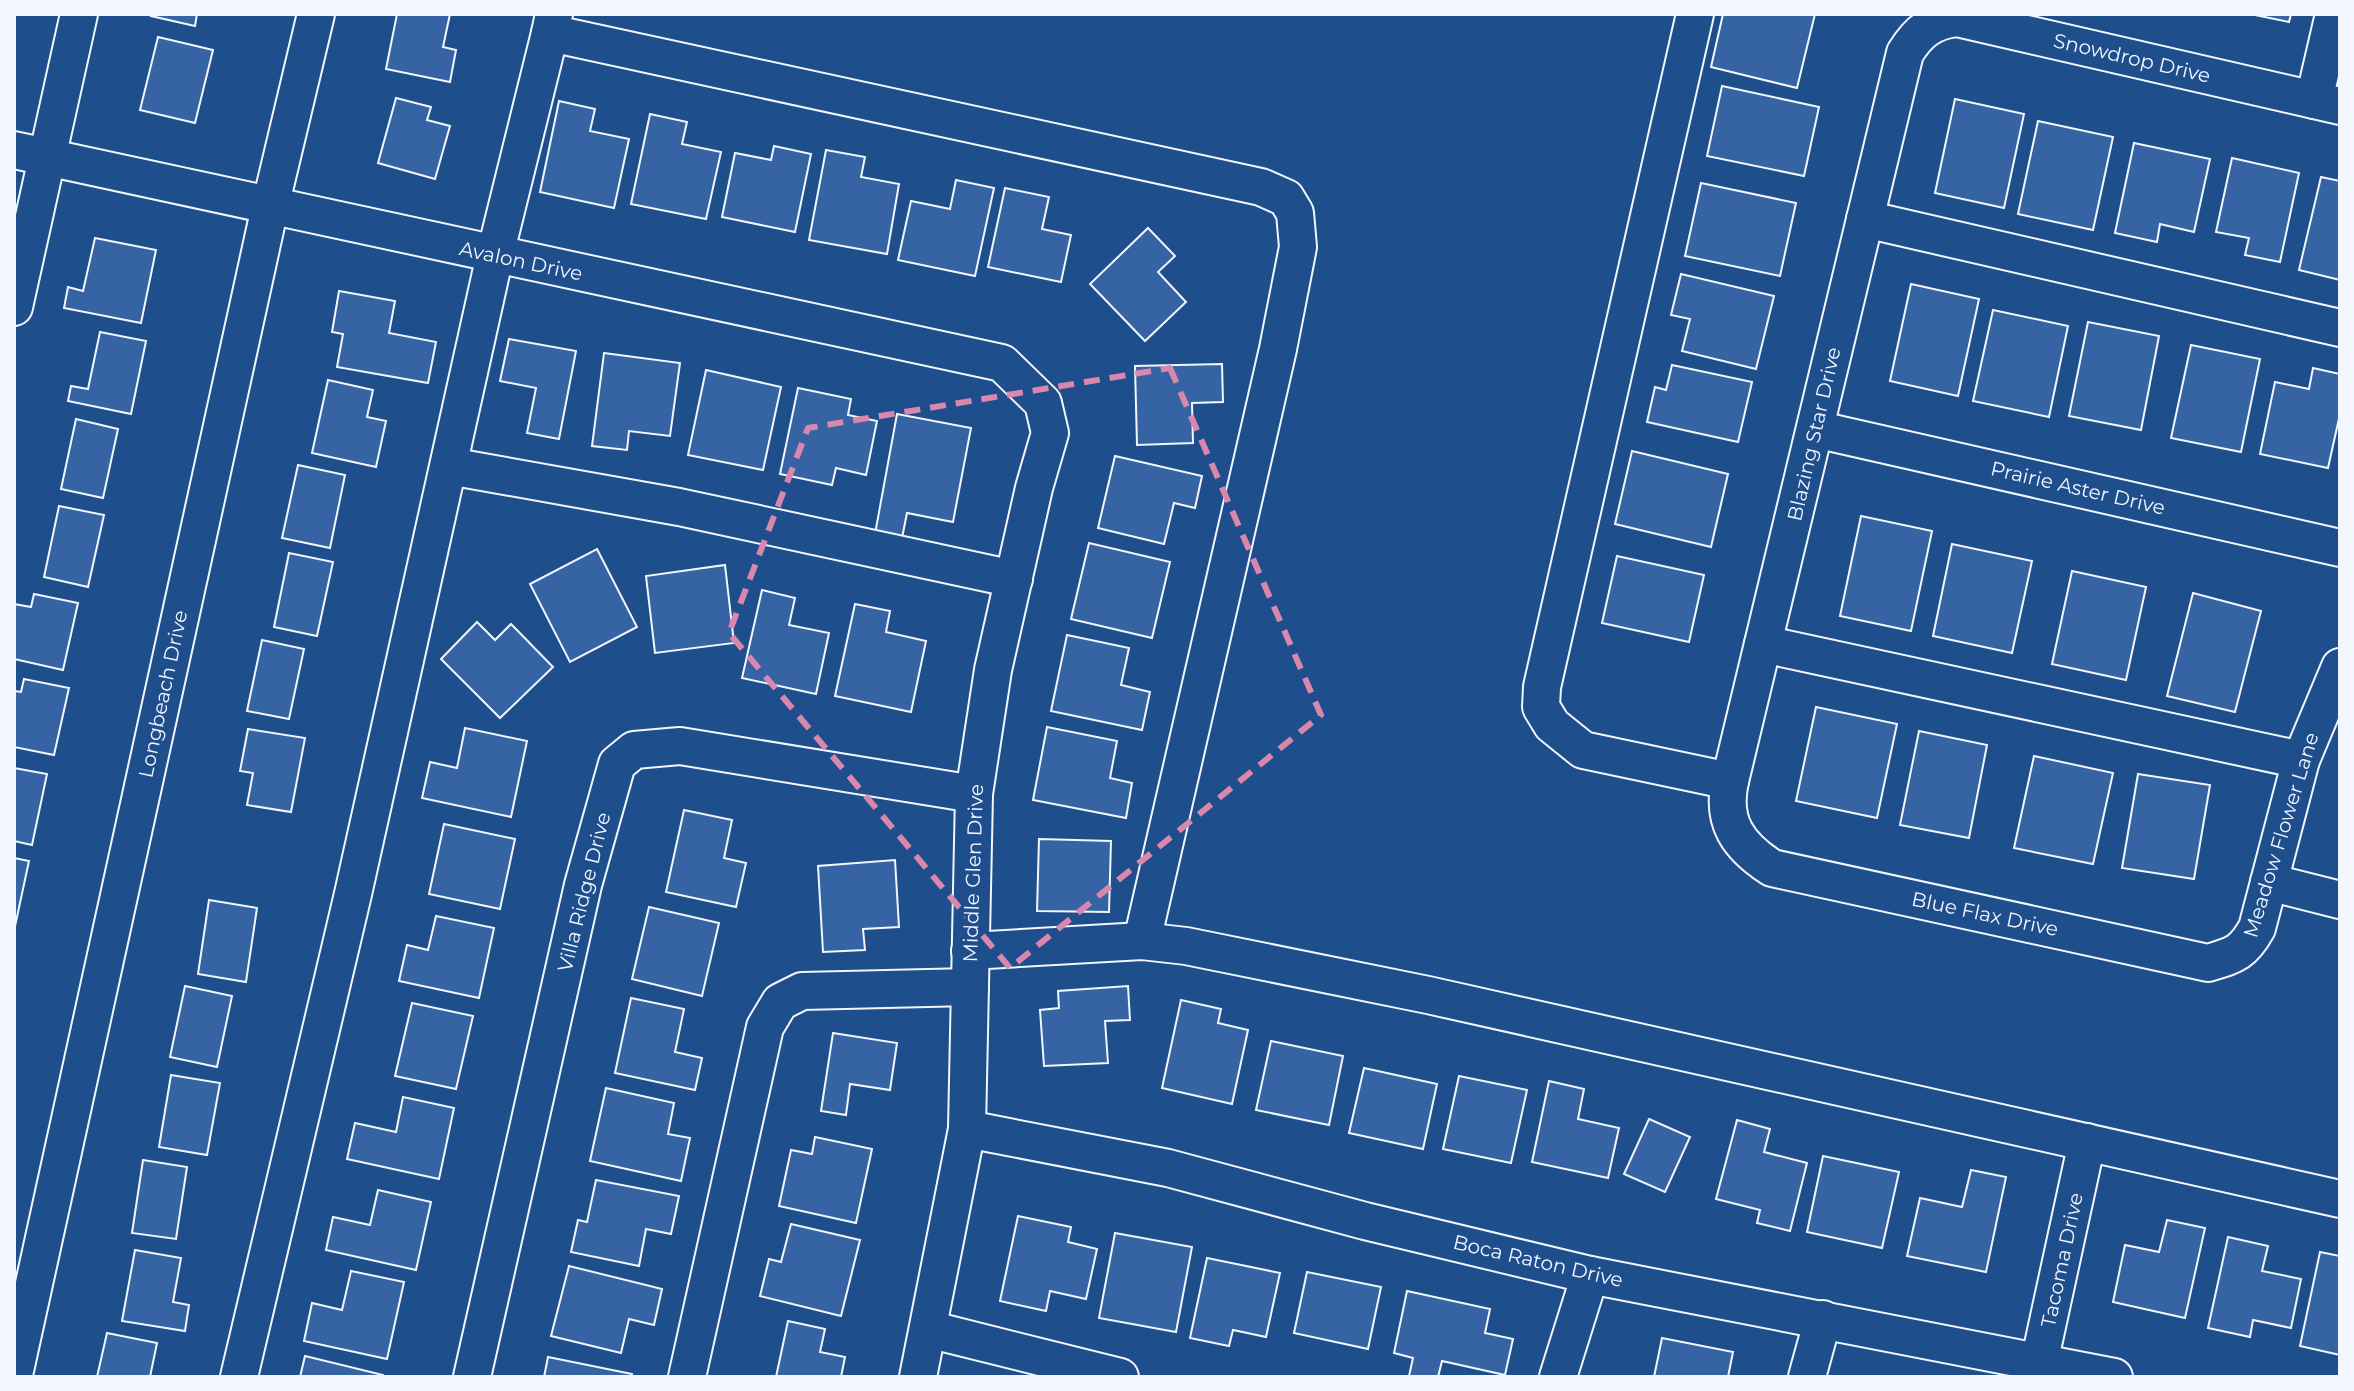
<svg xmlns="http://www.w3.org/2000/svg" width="2354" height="1391" font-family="Montserrat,sans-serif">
  <rect width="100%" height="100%" fill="#1f4e8c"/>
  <!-- building -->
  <g fill="#3563a3" stroke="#f2f6ff" stroke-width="2">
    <path d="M 152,14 L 197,14 L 195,26 L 151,16 Z"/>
    <path d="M 397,14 L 450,14 L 443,47 L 456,50 L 450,82 L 386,69 Z"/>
    <path d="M 1723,14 L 1815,14 L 1797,88 L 1711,67 Z"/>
    <path d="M 2250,14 L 2291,14 L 2289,22 Z"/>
    <path d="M 158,37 L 213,50 L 195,123 L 140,110 Z"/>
    <path d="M 1722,86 L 1819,107 L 1804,176 L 1707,156 Z"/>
    <path d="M 396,98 L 431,107 L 427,120 L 450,126 L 435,179 L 378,163 Z"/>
    <path d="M 1955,99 L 2024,114 L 2004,208 L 1935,193 Z"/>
    <path d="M 559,101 L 595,109 L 590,131 L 629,139 L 614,208 L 540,192 Z"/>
    <path d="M 650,114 L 687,122 L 682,144 L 721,152 L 706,219 L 631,204 Z"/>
    <path d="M 2038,121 L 2113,137 L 2093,230 L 2018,214 Z"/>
    <path d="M 2134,143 L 2210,159 L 2194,232 L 2160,224 L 2157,242 L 2115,233 Z"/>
    <path d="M 774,146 L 811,154 L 795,232 L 722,217 L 735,153 L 771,160 Z"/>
    <path d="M 826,150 L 865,157 L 861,177 L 899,184 L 887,254 L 809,240 Z"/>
    <path d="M 2232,158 L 2299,173 L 2280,262 L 2245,255 L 2249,238 L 2216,232 Z"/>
    <path d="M 2321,177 L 2340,181 L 2340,280 L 2299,270 Z"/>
    <path d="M 956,180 L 994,188 L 975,276 L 898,260 L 911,201 L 950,209 Z"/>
    <path d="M 1701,183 L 1796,203 L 1780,276 L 1685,256 Z"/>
    <path d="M 1005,188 L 1049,197 L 1042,229 L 1071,235 L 1061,282 L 988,267 Z"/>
    <path d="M 1148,228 L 1175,256 L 1158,272 L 1186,302 L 1145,341 L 1090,284 Z"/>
    <path d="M 95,238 L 156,250 L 141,323 L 64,308 L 68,287 L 83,291 Z"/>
    <path d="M 1681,274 L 1774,296 L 1756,369 L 1682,351 L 1690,319 L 1671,315 Z"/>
    <path d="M 1911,284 L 1979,299 L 1958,396 L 1890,381 Z"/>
    <path d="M 339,291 L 395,301 L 389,333 L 436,342 L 428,383 L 337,367 L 343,334 L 332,332 Z"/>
    <path d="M 1993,310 L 2068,326 L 2049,417 L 1973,401 Z"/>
    <path d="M 2088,322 L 2159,336 L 2141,430 L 2069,416 Z"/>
    <path d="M 100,332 L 146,341 L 131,414 L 68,401 L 71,386 L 88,389 Z"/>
    <path d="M 509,339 L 576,351 L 559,439 L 527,433 L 536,388 L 500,381 Z"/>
    <path d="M 2191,345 L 2260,359 L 2241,452 L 2171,438 Z"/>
    <path d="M 604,353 L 680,363 L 670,436 L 629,431 L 627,450 L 592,446 Z"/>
    <path d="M 1222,364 L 1223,402 L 1192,403 L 1193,443 L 1137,445 L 1135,366 Z"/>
    <path d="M 1672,365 L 1752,382 L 1738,442 L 1647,422 L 1655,387 L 1666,390 Z"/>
    <path d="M 2313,368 L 2340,374 L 2340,414 L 2328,468 L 2260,454 L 2275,382 L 2309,389 Z"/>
    <path d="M 706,370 L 781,387 L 763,470 L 688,455 Z"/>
    <path d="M 328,380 L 373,390 L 367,417 L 386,421 L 376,467 L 312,453 Z"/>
    <path d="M 798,388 L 851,399 L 848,415 L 877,421 L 866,475 L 836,468 L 832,485 L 780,474 Z"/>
    <path d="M 897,414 L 971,428 L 953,522 L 907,513 L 902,538 L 875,534 Z"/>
    <path d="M 76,419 L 118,429 L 103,498 L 61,489 Z"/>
    <path d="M 1632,451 L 1728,474 L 1711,547 L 1615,524 Z"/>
    <path d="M 1115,456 L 1202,476 L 1195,508 L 1174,503 L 1164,544 L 1098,528 Z"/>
    <path d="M 298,465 L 345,475 L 330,548 L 282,538 Z"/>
    <path d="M 59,506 L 104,515 L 88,587 L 44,577 Z"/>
    <path d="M 1861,516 L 1932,531 L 1911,631 L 1840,616 Z"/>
    <path d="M 1089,543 L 1170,562 L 1152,638 L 1071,619 Z"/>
    <path d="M 1952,544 L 2032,561 L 2012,653 L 1933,636 Z"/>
    <path d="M 597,549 L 637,627 L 570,662 L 530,584 Z"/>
    <path d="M 289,553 L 333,562 L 317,636 L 274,627 Z"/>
    <path d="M 1617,556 L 1704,575 L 1689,642 L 1602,623 Z"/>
    <path d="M 725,565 L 734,643 L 655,653 L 646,576 Z"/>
    <path d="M 2072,571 L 2146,587 L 2126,680 L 2052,664 Z"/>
    <path d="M 762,590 L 795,598 L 789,625 L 829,633 L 816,694 L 742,678 Z"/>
    <path d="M 2193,593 L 2261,611 L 2235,712 L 2167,696 Z"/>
    <path d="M 34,594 L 78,603 L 63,670 L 14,659 L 14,604 L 31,607 Z"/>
    <path d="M 855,604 L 890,611 L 886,632 L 926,641 L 911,712 L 835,696 Z"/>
    <path d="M 477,622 L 495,640 L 511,624 L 553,667 L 500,718 L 441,659 Z"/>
    <path d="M 1067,635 L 1129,648 L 1121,685 L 1150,692 L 1142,730 L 1051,711 Z"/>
    <path d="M 262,640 L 304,649 L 289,719 L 247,711 Z"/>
    <path d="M 24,679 L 69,688 L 54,755 L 14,747 L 14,691 L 21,692 Z"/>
    <path d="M 1816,707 L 1897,724 L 1877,818 L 1796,801 Z"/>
    <path d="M 1047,727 L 1117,741 L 1110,778 L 1132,783 L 1126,818 L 1033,800 Z"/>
    <path d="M 465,728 L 527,741 L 511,817 L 422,798 L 430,762 L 457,768 Z"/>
    <path d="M 248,729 L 305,738 L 291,812 L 247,805 L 253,773 L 240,771 Z"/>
    <path d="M 1919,731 L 1987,745 L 1969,838 L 1900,825 Z"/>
    <path d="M 2034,756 L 2113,773 L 2093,864 L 2014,848 Z"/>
    <path d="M 14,768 L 47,774 L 32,845 L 14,841 Z"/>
    <path d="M 2138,774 L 2210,785 L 2194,879 L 2122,868 Z"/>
    <path d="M 684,810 L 732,820 L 724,858 L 746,863 L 736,907 L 666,892 Z"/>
    <path d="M 444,824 L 515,839 L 500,909 L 429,894 Z"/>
    <path d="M 1039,839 L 1111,841 L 1109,912 L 1037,911 Z"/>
    <path d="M 14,858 L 29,861 L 14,931 Z"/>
    <path d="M 895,860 L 899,927 L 863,929 L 865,950 L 823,952 L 818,866 Z"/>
    <path d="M 209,900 L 257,908 L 246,982 L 198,974 Z"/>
    <path d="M 649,907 L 719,923 L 702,996 L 632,979 Z"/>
    <path d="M 436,916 L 494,928 L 479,998 L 399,981 L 407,945 L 428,950 Z"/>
    <path d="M 185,986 L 232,996 L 217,1067 L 170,1057 Z"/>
    <path d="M 1128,986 L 1130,1020 L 1105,1021 L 1108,1063 L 1044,1066 L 1040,1010 L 1059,1008 L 1058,991 Z"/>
    <path d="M 631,998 L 684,1009 L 675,1052 L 702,1058 L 695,1090 L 615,1073 Z"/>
    <path d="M 1181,1000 L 1221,1009 L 1218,1023 L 1248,1030 L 1232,1104 L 1162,1088 Z"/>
    <path d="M 412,1003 L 473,1016 L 456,1089 L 395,1076 Z"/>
    <path d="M 833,1033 L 897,1043 L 890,1090 L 850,1084 L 846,1115 L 821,1111 Z"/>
    <path d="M 1271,1041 L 1343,1056 L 1329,1125 L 1256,1110 Z"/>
    <path d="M 1364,1068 L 1437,1084 L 1423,1149 L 1349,1133 Z"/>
    <path d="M 171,1075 L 220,1083 L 207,1155 L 159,1147 Z"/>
    <path d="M 1459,1076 L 1527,1090 L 1511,1163 L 1443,1149 Z"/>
    <path d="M 1549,1081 L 1584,1089 L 1578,1119 L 1619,1128 L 1608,1178 L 1532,1162 Z"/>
    <path d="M 606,1088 L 674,1103 L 668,1134 L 690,1138 L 681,1181 L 590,1161 Z"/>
    <path d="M 403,1097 L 454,1108 L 439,1179 L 347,1159 L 355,1123 L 396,1132 Z"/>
    <path d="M 1649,1119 L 1690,1137 L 1665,1192 L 1624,1174 Z"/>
    <path d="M 1737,1120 L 1770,1129 L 1764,1152 L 1807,1163 L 1790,1231 L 1757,1223 L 1760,1210 L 1716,1199 Z"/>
    <path d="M 815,1137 L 872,1149 L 856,1223 L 779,1206 L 791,1150 L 812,1154 Z"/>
    <path d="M 1823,1156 L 1899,1172 L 1882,1248 L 1807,1232 Z"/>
    <path d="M 143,1160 L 187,1167 L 176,1239 L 132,1233 Z"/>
    <path d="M 1971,1170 L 2006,1177 L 1986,1272 L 1907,1256 L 1920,1198 L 1962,1207 Z"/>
    <path d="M 596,1180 L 679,1196 L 671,1234 L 646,1229 L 639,1266 L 571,1252 L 578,1220 L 587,1222 Z"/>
    <path d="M 378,1190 L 431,1202 L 416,1270 L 326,1250 L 333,1217 L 370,1225 Z"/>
    <path d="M 1018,1216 L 1071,1227 L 1068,1242 L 1097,1249 L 1086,1299 L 1050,1291 L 1046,1311 L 1000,1301 Z"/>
    <path d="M 2167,1220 L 2205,1228 L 2185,1318 L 2113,1302 L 2125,1245 L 2159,1252 Z"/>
    <path d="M 791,1224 L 860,1240 L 841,1316 L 760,1296 L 769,1259 L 781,1262 Z"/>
    <path d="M 1115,1233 L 1192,1247 L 1176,1332 L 1099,1318 Z"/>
    <path d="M 2228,1237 L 2268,1246 L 2262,1271 L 2301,1279 L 2291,1328 L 2253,1320 L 2250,1337 L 2208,1328 Z"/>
    <path d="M 135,1250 L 181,1258 L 173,1302 L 189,1305 L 185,1331 L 122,1321 Z"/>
    <path d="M 2320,1252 L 2340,1256 L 2340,1355 L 2300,1346 Z"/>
    <path d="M 1207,1258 L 1280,1273 L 1266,1337 L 1233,1330 L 1229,1346 L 1190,1338 Z"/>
    <path d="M 569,1266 L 662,1289 L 654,1325 L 629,1319 L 621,1353 L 551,1336 Z"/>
    <path d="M 351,1271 L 404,1282 L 387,1359 L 304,1341 L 312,1303 L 342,1310 Z"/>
    <path d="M 1307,1272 L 1381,1287 L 1368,1349 L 1294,1333 Z"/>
    <path d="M 1407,1291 L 1490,1309 L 1485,1333 L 1513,1339 L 1505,1375 L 1442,1361 L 1438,1377 L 1409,1376 L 1413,1358 L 1394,1353 Z"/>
    <path d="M 788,1321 L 825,1329 L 820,1352 L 845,1357 L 841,1377 L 776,1377 Z"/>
    <path d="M 107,1333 L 157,1343 L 150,1377 L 97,1377 Z"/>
    <path d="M 1662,1338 L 1733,1352 L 1728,1377 L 1654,1377 Z"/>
    <path d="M 305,1356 L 383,1375 L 383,1377 L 300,1377 Z"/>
    <path d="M 548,1357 L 632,1374 L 631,1377 L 544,1377 Z"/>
  </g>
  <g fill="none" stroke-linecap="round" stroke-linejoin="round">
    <!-- minor casing -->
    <g stroke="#f2f6ff" stroke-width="40">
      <g id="minor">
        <path d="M 554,14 L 550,33 L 1261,187 L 1286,198 L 1295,213 L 1298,247 L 1278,349 L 1142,941"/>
        <path d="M 1695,14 L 1542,687 L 1541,707 L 1552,725 L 1583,750 L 1730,781"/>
        <path d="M 2314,100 L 2334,14"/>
        <path d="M 2340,106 L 1957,18 C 1931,21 1918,32 1905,53 L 1730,781 C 1721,822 1738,846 1772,868 L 2208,963 C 2235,955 2243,953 2257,928 L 2301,760 L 2340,667"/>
        <path d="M 14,150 L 1002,363 L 1043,403 L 1050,433 L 1034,488 L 993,670 L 974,794 L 967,1129 L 918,1377"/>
        <path d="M 1865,219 L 2340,328"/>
        <path d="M 14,307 L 79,14"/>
        <path d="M 1815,429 L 2340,548"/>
        <path d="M 449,466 L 679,507 L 1014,579"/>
        <path d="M 1763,644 L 2301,760"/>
        <path d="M 2269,882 L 2340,900"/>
        <path d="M 970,951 L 1142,941 L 1186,946 L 1428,995 L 2340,1199"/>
        <path d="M 967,1129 L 1168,1168 L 1365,1221 L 1590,1275 L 2114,1377"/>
        <path d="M 928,1329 L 1120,1377"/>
        <path d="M 14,1375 L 270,207 L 316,14"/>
        <path d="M 239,1377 L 353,894 L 495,255 L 550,33"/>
        <path d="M 472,1377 L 583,885 L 617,764 L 634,750 L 680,746 L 974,794"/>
        <path d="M 687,1377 L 765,1027 L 780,1002 L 802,991 L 970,987"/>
        <path d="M 1558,1377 L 1590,1275"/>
        <path d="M 1807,1377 L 1823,1319"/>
        <path d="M 2036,1377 L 2087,1142"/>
      </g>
    </g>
    <!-- minor -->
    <use href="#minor" stroke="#1f4e8c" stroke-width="36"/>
  </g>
  <!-- marked area -->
  <path fill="none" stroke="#da87ad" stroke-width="6" stroke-dasharray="16 10" stroke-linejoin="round" d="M 1170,368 L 1321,715 L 1010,968 L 729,633 L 808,428 Z"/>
  <g text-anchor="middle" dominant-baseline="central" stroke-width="6" stroke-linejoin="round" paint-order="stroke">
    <!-- street labels -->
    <g font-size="20" fill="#f2f6ff" stroke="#1f4e8c">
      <text transform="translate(2132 58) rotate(13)">Snowdrop Drive</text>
      <text transform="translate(521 261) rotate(12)">Avalon Drive</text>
      <text transform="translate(1814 434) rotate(-77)">Blazing Star Drive</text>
      <text transform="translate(2078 488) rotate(13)">Prairie Aster Drive</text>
      <text transform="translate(163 694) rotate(-78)">Longbeach Drive</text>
      <text transform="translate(2281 835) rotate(-73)">Meadow Flower Lane</text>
      <text transform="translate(973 873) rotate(-88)">Middle Glen Drive</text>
      <text transform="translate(584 892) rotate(-76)">Villa Ridge Drive</text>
      <text transform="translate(1985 914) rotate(12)">Blue Flax Drive</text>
      <text transform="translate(2062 1260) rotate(-78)">Tacoma Drive</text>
      <text transform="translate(1538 1261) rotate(13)">Boca Raton Drive</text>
    </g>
  </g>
  <!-- border -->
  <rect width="2354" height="1391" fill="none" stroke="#f2f6ff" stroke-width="32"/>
</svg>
